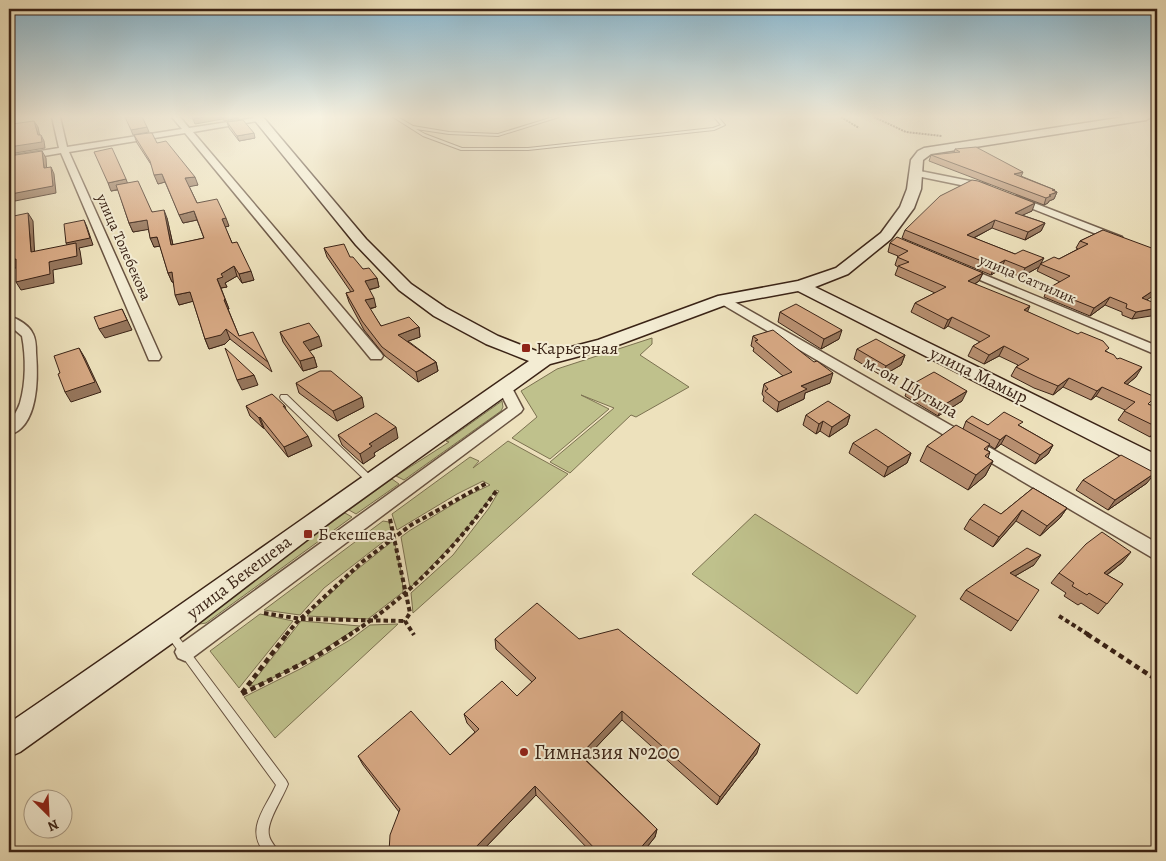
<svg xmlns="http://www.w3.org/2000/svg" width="1166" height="861" font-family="Alegreya,serif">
  <rect width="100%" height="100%" fill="#ede1bc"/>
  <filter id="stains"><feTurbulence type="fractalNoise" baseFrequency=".004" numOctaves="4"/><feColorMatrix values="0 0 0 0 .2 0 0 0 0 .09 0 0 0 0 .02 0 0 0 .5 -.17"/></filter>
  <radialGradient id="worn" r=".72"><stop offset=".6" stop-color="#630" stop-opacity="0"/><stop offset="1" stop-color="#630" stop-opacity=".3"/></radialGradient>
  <!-- green -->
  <g fill="#bfc18c" stroke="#7c7251">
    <path d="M 652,338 L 652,344 L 640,355 L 689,387 L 636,417 L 631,415 L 570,473 L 550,462 L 614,408 L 581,395 L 609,409 L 550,459 L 512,438 L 537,417 L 521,391 L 557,369 Z"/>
    <path d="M 502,401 L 503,407 L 501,411 L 404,480 L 396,476 L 449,442 L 446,441 Z"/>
    <path d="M 508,441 L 568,474 L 413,613 L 411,593 L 453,555 L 489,508 L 499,491 L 496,490 L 467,529 L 410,588 L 401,537 L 409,531 L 465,497 L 490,485 L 483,481 L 457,494 L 397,530 L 392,514 L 470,457 L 479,461 L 473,468 Z"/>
    <path d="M 392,479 L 399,484 L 356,514 L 349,510 Z"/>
    <path d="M 345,513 L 352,517 L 206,623 L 188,626 Z"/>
    <path d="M 755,514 L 916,616 L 857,694 L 692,574 Z"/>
    <path d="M 383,521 L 389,522 L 392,535 L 324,588 L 300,615 L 264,610 Z"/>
    <path d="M 394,540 L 402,575 L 403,592 L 368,619 L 307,616 L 354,572 Z"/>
    <path d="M 260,614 L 293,621 L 239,688 L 210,651 Z"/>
    <path d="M 301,621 L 360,626 C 340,639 270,685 250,686 Z"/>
    <path d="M 398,624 L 275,738 L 244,697 L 300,669 L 350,640 L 370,625 Z"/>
  </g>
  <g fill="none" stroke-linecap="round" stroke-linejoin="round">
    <!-- lane casing -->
    <g stroke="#675240" stroke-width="2">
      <g id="lane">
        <path d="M 393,117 L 398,117 L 413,126 L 449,132 L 498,134 L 553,117 L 559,117 L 498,136 L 449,134 L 416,129 L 425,134 L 462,148 L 528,148 L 713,128 L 721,125 L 714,117 L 718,117 L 725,125 L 714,130 L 528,150 L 461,150 L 423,136 Z"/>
        <path d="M 281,395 L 287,395 L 374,479 L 375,481 L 374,483 L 368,483 L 281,399 L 280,397 Z"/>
        <path d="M 171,630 L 174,631 L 286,780 L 288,784 C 283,798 266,822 269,835 C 270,842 276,846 278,852 L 264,852 C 245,828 266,808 276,785 L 168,637 L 166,634 L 168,631 Z"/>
      </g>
    </g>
    <!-- street casing -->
    <g stroke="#675240" stroke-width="3">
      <g id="street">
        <path d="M 52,117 L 60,117 L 67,147 L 182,129 L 172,117 L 180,117 L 189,128 L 261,117 L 262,119 L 258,121 L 193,132 L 381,353 L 383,356 L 381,359 L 371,359 L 185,133 L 69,152 L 161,357 L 159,360 L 149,360 L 61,153 L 9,162 L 9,156 L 59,148 Z"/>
        <path d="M 915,170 L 985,184 L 990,187 L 985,190 L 912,175 L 912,171 Z"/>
        <path d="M 1016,196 L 1122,237 L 1123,239 L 1122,241 L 1114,241 L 1013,201 L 1011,199 Z"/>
        <path d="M 963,266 L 1157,346 L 1157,355 L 959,271 L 957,269 Z"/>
        <path d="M 724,296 L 1157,543 L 1157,559 L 1151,557 L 720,303 L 718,300 Z"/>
        <path d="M 9,316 C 18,319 29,325 33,334 C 36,340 36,347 36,353 C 38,377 39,427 9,435 C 8,418 15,418 20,403 C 26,383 26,357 22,336 L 9,325 Z"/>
        <path d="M 504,382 L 509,383 L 511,386 L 523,409 L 521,412 L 192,658 L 185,661 L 178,658 L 175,652 L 178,646 L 508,408 L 497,386 L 499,383 Z"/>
      </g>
    </g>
    <!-- secondary casing -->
    <g stroke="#3a2316" stroke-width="3">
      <path id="secondary" d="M 252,117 L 263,117 L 366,239 L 411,284 L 446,308 L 498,336 L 544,354 L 598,340 L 718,296 L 798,281 L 836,268 L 881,233 L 900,207 L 907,189 L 911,160 L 918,151 L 924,148 L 1124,117 L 1151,117 L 1146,120 L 931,154 L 923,160 L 921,189 L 914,208 L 891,239 L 848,274 L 815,287 L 1157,455 L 1157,472 L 1149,470 L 798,291 L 728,304 L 610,348 L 550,364 L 333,520 L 178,639 L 20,752 L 9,757 L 9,723 C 184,604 355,481 529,361 L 486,344 L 434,316 L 399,290 L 356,245 Z"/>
    </g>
    <!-- path-far2 -->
    <g stroke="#3a2316" stroke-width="2" stroke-dasharray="2 1" stroke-linecap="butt">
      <path d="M 841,117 L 859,128"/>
      <path d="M 874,117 L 906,132 L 942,136"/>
    </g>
    <!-- path-far1 -->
    <g stroke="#3a2316" stroke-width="4" stroke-dasharray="4.5 3" stroke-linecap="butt">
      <path d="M 390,519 L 410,613 L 405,621 L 414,635"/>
      <path d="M 264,613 L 301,619 L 405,621"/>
      <path d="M 1059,616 L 1089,635"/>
      <path d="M 286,635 L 296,623 L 362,562 L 411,525 L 487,483"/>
      <path d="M 349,635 C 409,597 456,547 497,490"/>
    </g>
    <!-- path -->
    <g stroke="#3a2316" stroke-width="4.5" stroke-dasharray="5.5 4" stroke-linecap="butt">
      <path d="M 1087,634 L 1157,680"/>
      <path d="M 242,693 L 287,634"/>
      <path d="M 242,694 L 317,656 L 351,634"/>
    </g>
    <!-- lane -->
    <use href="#lane" fill="#f3ecd3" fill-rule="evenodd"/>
    <!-- street -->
    <use href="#street" fill="#f3ecd3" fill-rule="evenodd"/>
    <!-- secondary -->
    <use href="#secondary" fill="#f3ecd3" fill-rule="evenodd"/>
  </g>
  <!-- wall -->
  <g fill="#b89071" stroke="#3a2316">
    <path d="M 227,122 L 255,138 L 239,141 L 229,128 Z"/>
    <path d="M 134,135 L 157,143 L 198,185 L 189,186 L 197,203 L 229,226 L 225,227 L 232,243 L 254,280 L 242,283 L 237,276 L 225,283 L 227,287 L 221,288 L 229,309 L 228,309 L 239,336 L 268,362 L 272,372 L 230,339 L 225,344 L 209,349 L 205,339 L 193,301 L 179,305 L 173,282 L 172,282 L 168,273 L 160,246 L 154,247 L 148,229 L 133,232 L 129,223 L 118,190 L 111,191 L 128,183 L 152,212 L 167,218 L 173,245 L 204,238 L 197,220 L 183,223 L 165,182 L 158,184 L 152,166 L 137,143 Z"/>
    <path d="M 955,149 L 1055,190 L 1054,191 L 1057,192 L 1054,199 L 1049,201 L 1048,203 L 1044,205 L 929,161 L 931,155 L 954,153 Z"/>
    <path d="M 1032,211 L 1022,215 L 1045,223 L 1041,231 L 1025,240 L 992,228 L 974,238 L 1015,254 L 1041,264 L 1059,259 L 1078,249 L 1076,248 L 1080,241 L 1103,230 L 1147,300 L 1132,319 L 1122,315 L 1122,312 L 1105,305 L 1090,316 L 1044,297 L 1047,289 L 1060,282 L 1037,271 L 1039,267 L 1021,277 L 1001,269 L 991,275 L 902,238 L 905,230 Z"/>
    <path d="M 890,243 L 983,273 L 979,281 L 975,284 L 1028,312 L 1106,351 L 1117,359 L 1136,377 L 1127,384 L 1150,405 L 1157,408 L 1157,431 L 1150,437 L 1118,420 L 1125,410 L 1096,396 L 1091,400 L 1063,387 L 1053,395 L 1034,388 L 1011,376 L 1016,367 L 1018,365 L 999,356 L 984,364 L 968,356 L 973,346 L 980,342 L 948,326 L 944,329 L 911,312 L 915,303 L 935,293 L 895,275 L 898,267 L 895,265 L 898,256 L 888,252 Z"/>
    <path d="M 324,248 L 350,257 L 363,269 L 377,278 L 379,287 L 369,290 L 376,307 L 370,309 L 381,326 L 419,327 L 420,337 L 408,341 L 436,362 L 438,371 L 418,382 L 385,356 L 364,330 L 349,302 L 346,293 L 351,292 L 327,257 Z"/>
    <path d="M 780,312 L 839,339 L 821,349 L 778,322 Z"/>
    <path d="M 280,332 L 322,346 L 309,351 L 314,357 L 317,367 L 303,371 L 283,342 Z"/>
    <path d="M 753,336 L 830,383 L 805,393 L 804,399 L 777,412 L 763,401 L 764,397 L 762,394 L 764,384 L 783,376 L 753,351 L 754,348 L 751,346 Z"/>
    <path d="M 857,349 L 905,355 L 901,365 L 882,376 L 854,359 Z"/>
    <path d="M 1157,374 L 1157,384 L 1152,381 Z"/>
    <path d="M 296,383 L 364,407 L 337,421 L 299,393 Z"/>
    <path d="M 909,386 L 962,401 L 938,416 L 905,396 Z"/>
    <path d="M 246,406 L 285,406 L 286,410 L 312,446 L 288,457 L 264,428 L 263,428 L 250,416 Z"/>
    <path d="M 806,415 L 850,415 L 847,425 L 829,437 L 820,431 L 816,434 L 803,425 Z"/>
    <path d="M 966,421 L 988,425 L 1020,426 L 1053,445 L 1048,454 L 1035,464 L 1001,444 L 995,449 L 989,445 L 987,450 L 990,452 L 988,458 L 993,461 L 985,476 L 968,490 L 920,461 L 927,446 L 963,429 Z"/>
    <path d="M 338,435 L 398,438 L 374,453 L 375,456 L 363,464 L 342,445 Z"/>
    <path d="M 853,443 L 911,453 L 907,463 L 884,477 L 849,453 Z"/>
    <path d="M 1083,480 L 1147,483 L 1108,510 L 1076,490 Z"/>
    <path d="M 1033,488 L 1067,508 L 1060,518 L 1040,536 L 1016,521 L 993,547 L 964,529 L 970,519 L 1001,514 Z"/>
    <path d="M 1123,562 L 1107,575 L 1123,584 L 1098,614 L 1081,603 L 1078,605 L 1064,596 L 1066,593 L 1051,583 L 1059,573 Z"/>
    <path d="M 1034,565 L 1015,576 L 1018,621 L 1011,631 L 960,599 L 966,590 Z"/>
    <path d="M 495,639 L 579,639 L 757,753 L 717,805 L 622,720 L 585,759 L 657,829 L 655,837 L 643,852 L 591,852 L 536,795 L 481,852 L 389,852 L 399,812 L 363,765 L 358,756 L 450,755 L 475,732 L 467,723 L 464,714 L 517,696 L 532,682 L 496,649 Z"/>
  </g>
  <!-- shaded-wall -->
  <g fill="#96765c" stroke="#3a2316">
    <path d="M 11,117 L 14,117 L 15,131 L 12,124 Z"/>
    <path d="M 203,117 L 222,117 L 223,119 L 195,124 L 193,119 Z"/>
    <path d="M 223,117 L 239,117 L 239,118 L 224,121 Z"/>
    <path d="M 34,121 L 38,127 L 41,142 L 38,135 Z"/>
    <path d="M 147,127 L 149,132 L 133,135 L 131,130 Z"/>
    <path d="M 254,133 L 255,138 L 239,141 L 237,136 Z"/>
    <path d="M 41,135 L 44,141 L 45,148 L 9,154 L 9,147 Z"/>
    <path d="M 42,151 L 46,158 L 47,175 L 44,168 Z"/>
    <path d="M 14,167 L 18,174 L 9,176 L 9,168 Z"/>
    <path d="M 51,167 L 54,174 L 56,193 L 15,201 L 11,194 Z"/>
    <path d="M 1023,172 L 1020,179 L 1014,174 Z"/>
    <path d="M 162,174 L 165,182 L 158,184 L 154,175 Z"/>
    <path d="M 195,177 L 198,185 L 188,187 L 185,178 Z"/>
    <path d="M 126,179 L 129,187 L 111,191 L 108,183 Z"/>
    <path d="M 1052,190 L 1055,190 L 1053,194 L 1057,192 L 1054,199 L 1049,201 L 1048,203 L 1044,205 L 1046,198 Z"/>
    <path d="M 1035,203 L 1032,211 L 1012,220 L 1015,213 Z"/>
    <path d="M 164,210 L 167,218 L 175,254 L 171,245 Z"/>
    <path d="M 194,211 L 197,220 L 183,223 L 179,215 Z"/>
    <path d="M 28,213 L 33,221 L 35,261 L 31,252 Z"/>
    <path d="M 226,218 L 229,226 L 225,227 L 222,219 Z"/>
    <path d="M 84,220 L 87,227 L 93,245 L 79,248 L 80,251 L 82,264 L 53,270 L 54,283 L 21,290 L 16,282 L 70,250 L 66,243 Z"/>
    <path d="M 147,220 L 151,229 L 133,232 L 129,223 Z"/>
    <path d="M 995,220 L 992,228 L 964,243 L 967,235 Z"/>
    <path d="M 1045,223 L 1041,231 L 1025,240 L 1028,232 Z"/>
    <path d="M 157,237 L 161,246 L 154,247 L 150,238 Z"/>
    <path d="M 1044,258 L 1039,267 L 1021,277 L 1025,268 Z"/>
    <path d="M 16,259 L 21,267 L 10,269 L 9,267 L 9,260 Z"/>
    <path d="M 1005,260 L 1001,269 L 991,275 L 994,266 Z"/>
    <path d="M 234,266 L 237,276 L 225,283 L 227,287 L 221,288 L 217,279 L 221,274 Z"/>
    <path d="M 251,271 L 254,280 L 242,283 L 239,274 Z"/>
    <path d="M 172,272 L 176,282 L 172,282 L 168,273 Z"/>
    <path d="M 983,273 L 979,281 L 965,290 L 968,281 Z"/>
    <path d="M 377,278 L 379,287 L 367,290 L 365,281 Z"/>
    <path d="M 1157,288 L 1157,293 L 1138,306 L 1142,298 Z"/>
    <path d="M 190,292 L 194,301 L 179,305 L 175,295 Z"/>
    <path d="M 1110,297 L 1105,305 L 1090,316 L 1094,308 Z"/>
    <path d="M 374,298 L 376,307 L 367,309 L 365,300 Z"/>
    <path d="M 225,299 L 229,309 L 227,309 L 224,300 Z"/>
    <path d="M 1030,306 L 1026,315 L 1024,310 Z"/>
    <path d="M 1157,308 L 1157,315 L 1132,319 L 1136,312 Z"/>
    <path d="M 122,309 L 132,330 L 105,338 L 99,329 Z"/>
    <path d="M 952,317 L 948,326 L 944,329 L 948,320 Z"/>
    <path d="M 419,327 L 420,337 L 400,344 L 398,335 Z"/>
    <path d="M 226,329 L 230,339 L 225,344 L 209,349 L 205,339 Z"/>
    <path d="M 842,330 L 839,339 L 821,349 L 824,339 Z"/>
    <path d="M 319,336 L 322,346 L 306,352 L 303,342 Z"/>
    <path d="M 1004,346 L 999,356 L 984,364 L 989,355 Z"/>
    <path d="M 79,348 L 85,358 L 101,392 L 71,402 L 65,392 Z"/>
    <path d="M 905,355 L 901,365 L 882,376 L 886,366 Z"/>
    <path d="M 314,357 L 317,367 L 303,371 L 300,361 Z"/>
    <path d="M 436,362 L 438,371 L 418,382 L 416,372 Z"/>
    <path d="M 1142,367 L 1136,377 L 1118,392 L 1124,383 Z"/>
    <path d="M 9,372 L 13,379 L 14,392 L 9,393 Z"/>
    <path d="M 833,373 L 830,383 L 805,393 L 804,399 L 777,412 L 779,402 L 801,386 Z"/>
    <path d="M 254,375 L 258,385 L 242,390 L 237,380 Z"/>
    <path d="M 1069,378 L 1063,387 L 1053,395 L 1058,386 Z"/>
    <path d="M 1102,387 L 1096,396 L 1091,400 L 1097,391 Z"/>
    <path d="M 967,391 L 962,401 L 938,416 L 942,406 Z"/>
    <path d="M 362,397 L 364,407 L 337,421 L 333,411 Z"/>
    <path d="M 850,415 L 847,425 L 829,437 L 832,427 Z"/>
    <path d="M 260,417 L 264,428 L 263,428 L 259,418 Z"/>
    <path d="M 823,421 L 820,431 L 816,434 L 819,424 Z"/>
    <path d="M 396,427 L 398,438 L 374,453 L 375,456 L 363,464 L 360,454 L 369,444 Z"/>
    <path d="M 1157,427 L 1157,431 L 1150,437 Z"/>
    <path d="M 1006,435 L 1001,444 L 995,449 L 1000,440 Z"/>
    <path d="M 308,436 L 312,446 L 288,457 L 284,447 Z"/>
    <path d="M 1053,445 L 1048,454 L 1035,464 L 1040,455 Z"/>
    <path d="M 911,453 L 907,463 L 884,477 L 888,467 Z"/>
    <path d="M 993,461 L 985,476 L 968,490 L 976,475 Z"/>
    <path d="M 1155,473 L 1147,483 L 1108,510 L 1115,500 Z"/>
    <path d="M 1067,508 L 1060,518 L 1040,536 L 1047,526 Z"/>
    <path d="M 1022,510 L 1016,521 L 993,547 L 999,537 Z"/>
    <path d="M 1131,552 L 1123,562 L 1096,583 L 1104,573 Z"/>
    <path d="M 1041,555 L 1034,565 L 1003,583 L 1010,573 Z"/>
    <path d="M 622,711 L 622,720 L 580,764 L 580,755 Z"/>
    <path d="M 760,744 L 757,753 L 717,805 L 720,797 Z"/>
    <path d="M 535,786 L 536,795 L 481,852 L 475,852 L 474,849 Z"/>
    <path d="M 657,829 L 655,837 L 643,852 L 637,852 Z"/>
  </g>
  <!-- building -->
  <g fill="#d6a883" stroke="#3a2316">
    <path d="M 9,117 L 11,117 L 12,124 L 34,121 L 38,135 L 41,135 L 42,142 L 9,147 Z"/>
    <path d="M 125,117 L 142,117 L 147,127 L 131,130 Z"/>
    <path d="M 192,117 L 203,117 L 193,119 Z"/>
    <path d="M 243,120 L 254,133 L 237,136 L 227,122 Z"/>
    <path d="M 149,133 L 152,133 L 157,143 L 166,141 L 195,177 L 185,178 L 197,203 L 217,199 L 226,218 L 222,219 L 232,243 L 237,242 L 251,271 L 239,274 L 234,266 L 221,274 L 223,277 L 217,279 L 225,299 L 224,300 L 239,336 L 253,332 L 268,362 L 226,329 L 221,335 L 205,339 L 190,292 L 175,295 L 172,272 L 168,273 L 157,237 L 150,238 L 147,220 L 129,223 L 116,185 L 138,181 L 152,212 L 164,210 L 171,245 L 204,238 L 194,211 L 179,215 L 162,174 L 154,175 L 150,161 L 134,135 Z"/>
    <path d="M 976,147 L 1023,172 L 1014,174 L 1055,190 L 1052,190 L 1057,192 L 1049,195 L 1051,196 L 1046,198 L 931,155 L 960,152 L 955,149 Z"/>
    <path d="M 112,148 L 126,179 L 108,183 L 94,152 Z"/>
    <path d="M 42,151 L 44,168 L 51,167 L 53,186 L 11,194 L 14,167 L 9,168 L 9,156 Z"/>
    <path d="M 972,180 L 978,181 L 1035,203 L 1015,213 L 1045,223 L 1028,232 L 995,220 L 967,235 L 1015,254 L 1023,250 L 1044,258 L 1025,268 L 1005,260 L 994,266 L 905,230 L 940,196 Z"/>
    <path d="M 28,213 L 31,252 L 76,243 L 77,256 L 49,262 L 50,274 L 16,282 L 16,259 L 9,260 L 9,217 Z"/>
    <path d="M 84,220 L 90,238 L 66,243 L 64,224 Z"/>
    <path d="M 1103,230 L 1157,250 L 1157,288 L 1142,298 L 1157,304 L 1157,308 L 1136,312 L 1126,308 L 1127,304 L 1110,297 L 1094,308 L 1047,289 L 1070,276 L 1040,264 L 1054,257 L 1059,259 L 1088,244 L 1080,241 Z"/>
    <path d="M 897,237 L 983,273 L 968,281 L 1030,306 L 1024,310 L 1078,334 L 1081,332 L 1103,341 L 1109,348 L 1105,351 L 1114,355 L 1117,359 L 1120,358 L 1142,367 L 1124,383 L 1155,397 L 1148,404 L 1157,408 L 1157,427 L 1124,411 L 1135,402 L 1102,387 L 1097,391 L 1069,378 L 1058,386 L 1039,378 L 1016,367 L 1029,359 L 1004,346 L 989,355 L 973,346 L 990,336 L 952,317 L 948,320 L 915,303 L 946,287 L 898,266 L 909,262 L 897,257 L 908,251 L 890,243 Z"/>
    <path d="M 344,244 L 350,257 L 353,257 L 363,269 L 369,268 L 377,278 L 365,281 L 374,298 L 365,300 L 381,326 L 409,317 L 419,327 L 398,335 L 436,362 L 416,372 L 382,347 L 362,321 L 346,293 L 354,291 L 324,248 Z"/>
    <path d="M 796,304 L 842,330 L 824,339 L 780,312 Z"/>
    <path d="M 122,309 L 127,320 L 99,329 L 94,317 Z"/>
    <path d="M 309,323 L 319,336 L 303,342 L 314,357 L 300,361 L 280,332 Z"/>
    <path d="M 773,330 L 814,362 L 817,361 L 833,373 L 801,386 L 807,389 L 779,402 L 765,391 L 768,389 L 764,384 L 792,372 L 755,341 L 758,340 L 753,336 Z"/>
    <path d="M 876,339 L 905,355 L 886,366 L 857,349 Z"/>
    <path d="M 79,348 L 95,382 L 65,392 L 58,374 L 60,373 L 54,356 Z"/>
    <path d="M 225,348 L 254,375 L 237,380 Z"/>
    <path d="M 320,371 L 331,371 L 362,397 L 333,411 L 296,383 Z"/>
    <path d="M 934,372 L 967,391 L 942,406 L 909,386 Z"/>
    <path d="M 272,394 L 285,406 L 283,406 L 308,436 L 284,447 L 260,417 L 259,418 L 246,406 Z"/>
    <path d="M 828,401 L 850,415 L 832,427 L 823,421 L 819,424 L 806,415 Z"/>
    <path d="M 1004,412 L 1023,422 L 1018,425 L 1053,445 L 1040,455 L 1006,435 L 1000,440 L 966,421 L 972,416 L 988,425 Z"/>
    <path d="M 376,413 L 396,427 L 369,444 L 372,446 L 360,454 L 338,435 Z"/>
    <path d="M 956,425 L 990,444 L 984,449 L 990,452 L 985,456 L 993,461 L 976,475 L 927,446 Z"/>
    <path d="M 876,429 L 911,453 L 888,467 L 853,443 Z"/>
    <path d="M 1121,455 L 1155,473 L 1115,500 L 1083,480 Z"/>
    <path d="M 1033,488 L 1067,508 L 1047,526 L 1022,510 L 999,537 L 970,519 L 984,504 L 1001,514 Z"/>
    <path d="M 1102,532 L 1131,552 L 1104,573 L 1123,584 L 1107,604 L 1089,593 L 1087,595 L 1072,586 L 1074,583 L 1059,573 L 1086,544 Z"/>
    <path d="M 1027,548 L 1041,555 L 1010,573 L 1039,590 L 1018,621 L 966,590 Z"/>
    <path d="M 537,603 L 579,639 L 618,629 L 760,744 L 720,797 L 622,711 L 580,755 L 657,829 L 637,852 L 598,852 L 535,786 L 474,849 L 477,852 L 389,852 L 390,835 L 400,809 L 358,756 L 411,711 L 450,755 L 479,729 L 464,714 L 502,681 L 517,696 L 536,678 L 495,639 Z"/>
  </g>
  <!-- sky -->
  <linearGradient id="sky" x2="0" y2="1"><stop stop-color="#88b8d2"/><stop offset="0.49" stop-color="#f7f2e1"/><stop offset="1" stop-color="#f7f2e1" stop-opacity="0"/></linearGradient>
  <rect width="1166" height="238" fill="url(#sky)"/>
  <!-- markers -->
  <g fill="#8f2418" stroke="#f3ecd3" stroke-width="2">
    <rect x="521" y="343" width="10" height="10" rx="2.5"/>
    <rect x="303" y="529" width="10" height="10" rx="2.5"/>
    <circle cx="524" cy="752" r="5"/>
  </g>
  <g text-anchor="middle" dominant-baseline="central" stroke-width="4" stroke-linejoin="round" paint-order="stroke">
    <!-- far-street labels -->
    <g font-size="15" fill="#3a2316" stroke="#f3ecd3">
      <text transform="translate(124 247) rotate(66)">улица Толебекова</text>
      <text transform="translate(1028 279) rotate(23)">улица Саттилик</text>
    </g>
    <!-- poi labels -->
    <g font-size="18" fill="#3a2316" stroke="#f3ecd3" text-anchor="start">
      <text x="536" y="348">Карьерная</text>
      <text x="318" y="534">Бекешева</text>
    </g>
    <!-- street labels -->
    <g font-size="18" fill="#3a2316" stroke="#f3ecd3">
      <text transform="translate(979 375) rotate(26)">улица Мамыр</text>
      <text transform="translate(911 387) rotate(30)">м-он Шугыла</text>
      <text transform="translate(239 577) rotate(-37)">улица Бекешева</text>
    </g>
    <!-- near-poi labels -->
    <g font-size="21" fill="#3a2316" stroke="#f3ecd3" text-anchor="start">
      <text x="534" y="752">Гимназия №200</text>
    </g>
  </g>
  <!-- margin -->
  <rect width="1166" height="861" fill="none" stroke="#ede1bc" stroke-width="30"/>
  <rect x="10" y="10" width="1146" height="841" fill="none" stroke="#3a2316" stroke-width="2.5"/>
  <rect x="15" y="15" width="1136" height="831" fill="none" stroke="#3a2316"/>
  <!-- north arrow -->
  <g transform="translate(48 814) rotate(156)"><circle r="24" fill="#f3ecd3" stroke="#a99c87"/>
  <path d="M0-4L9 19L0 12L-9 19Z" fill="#8f2418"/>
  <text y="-8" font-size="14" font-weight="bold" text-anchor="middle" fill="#3a2316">N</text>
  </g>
  <rect width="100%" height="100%" filter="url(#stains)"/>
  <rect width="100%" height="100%" fill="url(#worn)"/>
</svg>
